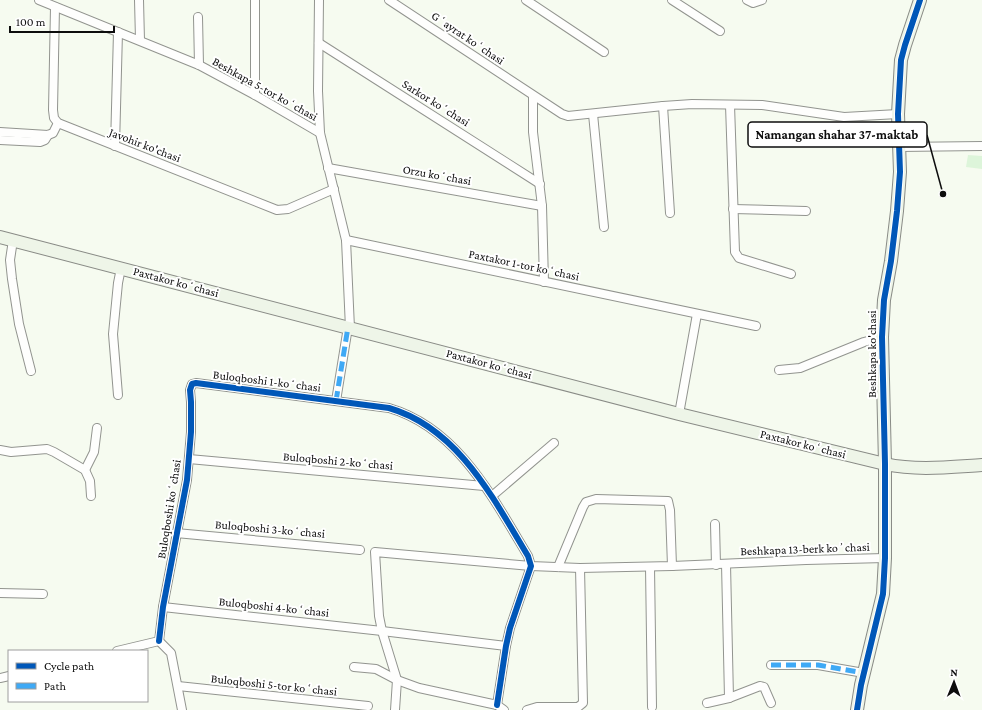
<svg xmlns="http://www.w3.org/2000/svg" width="982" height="710" font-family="'Crimson Pro',serif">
  <rect width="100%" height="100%" fill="#f6fbf0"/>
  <!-- pitch -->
  <path fill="#ddf5da" d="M 968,155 L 982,156 L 982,169 L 966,167 Z"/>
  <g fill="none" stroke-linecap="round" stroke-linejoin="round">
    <!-- street casing -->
    <g stroke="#92948f" stroke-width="10">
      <g id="street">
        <path d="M 39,0 L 199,65 L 255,95 L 320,133"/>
        <path d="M 139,0 L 140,40"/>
        <path d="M 255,0 L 255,95"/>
        <path d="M 319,0 L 318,91 L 320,133 L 346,240 L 350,328"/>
        <path d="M 389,0 L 562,114 L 568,116 L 663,106 L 692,104 L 762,105 L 844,117 L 898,114"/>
        <path d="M 526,0 L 604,52"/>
        <path d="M 672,0 L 720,31"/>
        <path d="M 747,0 L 753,3 L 762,0"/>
        <path d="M 55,7 L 53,110 L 54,118 L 58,123 L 277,210 L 288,209 L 334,189"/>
        <path d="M 198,17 L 199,65"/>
        <path d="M 319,43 L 540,184"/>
        <path d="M 533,96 L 533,132 L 542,206 L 544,282"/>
        <path d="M 730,105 L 735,252 L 739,258 L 791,274"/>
        <path d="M 663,106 L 670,213"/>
        <path d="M 593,114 L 604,227"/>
        <path d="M 0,132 L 48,135 L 53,133 L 58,123"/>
        <path d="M 0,140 L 40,142 L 45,140 L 48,135"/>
        <path d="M 115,146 L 118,32"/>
        <path d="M 899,147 L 982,146"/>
        <path d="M 328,168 L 542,206"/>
        <path d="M 733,209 L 806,211"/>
        <path d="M 13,240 L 10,260 L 12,279 L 19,324 L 31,371"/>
        <path d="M 346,240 L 756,326"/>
        <path d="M 779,370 L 800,368 L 864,342 L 882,337"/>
        <path d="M 118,395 L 113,334 L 118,283 L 121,268"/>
        <path d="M 336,401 L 348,327"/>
        <path d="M 679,414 L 697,314"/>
        <path d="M 0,450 L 11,452 L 47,449 L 54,452 L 85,470 L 90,481 L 91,496"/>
        <path d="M 189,459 L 484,486"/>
        <path d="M 85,470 L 94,452 L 97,428"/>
        <path d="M 492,496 L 554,443"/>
        <path d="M 715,524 L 716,565"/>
        <path d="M 176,533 L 360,550"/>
        <path d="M 726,564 L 729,698"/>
        <path d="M 558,567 L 583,507 L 586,502 L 596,499 L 668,501 L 670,510 L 672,566"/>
        <path d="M 650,567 L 652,707"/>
        <path d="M 0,593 L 43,594"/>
        <path d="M 163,607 L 382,631 L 506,646"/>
        <path d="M 159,641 L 163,607 L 187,480 L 191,432 L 191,402 L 190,390 L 192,384 L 196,383 L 389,408 C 458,428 493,498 528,556 L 531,566 L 510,628 L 506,646 L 497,705"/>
        <path d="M 159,641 L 171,653 L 182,710"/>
        <path d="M 117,651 L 159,641"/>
        <path d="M 771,665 L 818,665 L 864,673"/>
        <path d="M 354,667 L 376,669 L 397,680 L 419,688 L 497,705 L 504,710"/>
        <path d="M 0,678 L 9,676"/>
        <path d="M 178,686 L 368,706"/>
        <path d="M 707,703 L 729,698 L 760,686 L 764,687 L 771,703"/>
        <path d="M 395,710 L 397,680 L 382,631 L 379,616 L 375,552 L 531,566 L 580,568 L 672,566 L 806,560 L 885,558"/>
        <path d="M 527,710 L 537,707 L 578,707 L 583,703 L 580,568"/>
      </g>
    </g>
    <!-- secondary casing -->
    <g stroke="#898b86" stroke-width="14">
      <g id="secondary">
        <path d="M 0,237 L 679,414 L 885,464 C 917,471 950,467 982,465"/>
        <path d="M 857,710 L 861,685 L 883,594 L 885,558 L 885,464 L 882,337 L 884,300 L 891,261 L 897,211 L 900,172 L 898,114 L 901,60 L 905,45 L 920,0"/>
      </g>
    </g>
    <!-- street -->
    <use href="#street" stroke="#fefefd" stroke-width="8"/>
    <!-- secondary -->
    <use href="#secondary" stroke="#eef5e8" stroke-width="12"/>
    <!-- quiet -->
    <g stroke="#3fa9f5" stroke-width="5" stroke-dasharray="10 5" stroke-linecap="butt">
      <path d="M 336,401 L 348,327"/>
      <path d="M 771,665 L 818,665 L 864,673"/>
    </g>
    <!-- cycleway casing -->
    <g stroke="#fff" stroke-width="8">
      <g id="cycleway">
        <path d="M 159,641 L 163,607 L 187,480 L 191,432 L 191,402 L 190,390 L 192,384 L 196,383 L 389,408 C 458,428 493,498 528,556 L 531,566 L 510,628 L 506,646 L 497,705"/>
        <path d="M 857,710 L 861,685 L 883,594 L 885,558 L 885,464 L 882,337 L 884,300 L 891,261 L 897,211 L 900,172 L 898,114 L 901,60 L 905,45 L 920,0"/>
      </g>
    </g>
    <!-- cycleway -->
    <use href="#cycleway" stroke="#0057b8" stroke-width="6"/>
  </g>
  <g text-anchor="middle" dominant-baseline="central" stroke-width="4" stroke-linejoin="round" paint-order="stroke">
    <!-- street labels -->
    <g font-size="12" fill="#0d0d0d" stroke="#fff">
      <text transform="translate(468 38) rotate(34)">Gʻayrat koʻchasi</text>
      <text transform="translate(265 89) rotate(29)">Beshkapa 5-tor koʻchasi</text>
      <text transform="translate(436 103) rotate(32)">Sarkor koʻchasi</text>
      <text transform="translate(145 145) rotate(21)">Javohir ko'chasi</text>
      <text transform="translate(437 175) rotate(10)">Orzu koʻchasi</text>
      <text transform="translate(524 265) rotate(12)">Paxtakor 1-tor koʻchasi</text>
      <text transform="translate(176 282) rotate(15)">Paxtakor koʻchasi</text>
      <text transform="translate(872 354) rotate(-90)">Beshkapa ko'chasi</text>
      <text transform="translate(489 364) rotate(15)">Paxtakor koʻchasi</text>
      <text transform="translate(267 381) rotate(7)">Buloqboshi 1-koʻchasi</text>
      <text transform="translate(803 444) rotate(14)">Paxtakor koʻchasi</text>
      <text transform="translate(338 461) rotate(5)">Buloqboshi 2-koʻchasi</text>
      <text transform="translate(169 509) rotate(-81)">Buloqboshi koʻchasi</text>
      <text transform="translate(270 529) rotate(5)">Buloqboshi 3-koʻchasi</text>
      <text transform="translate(805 549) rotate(-2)">Beshkapa 13-berk koʼchasi</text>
      <text transform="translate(274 607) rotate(6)">Buloqboshi 4-koʻchasi</text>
      <text transform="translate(274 685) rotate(6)">Buloqboshi 5-tor koʻchasi</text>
    </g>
  </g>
  <!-- callouts -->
  <path fill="none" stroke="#0d0d0d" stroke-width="1.5" d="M943 194L927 135"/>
  <circle fill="#0d0d0d" stroke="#fff" stroke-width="1.5" cx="943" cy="194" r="4"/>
  <rect fill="#fff" stroke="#0d0d0d" stroke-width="1.5" x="748" y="122" width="179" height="25" rx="4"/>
  <g font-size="13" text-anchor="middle" font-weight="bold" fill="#0d0d0d">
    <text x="837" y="139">Namangan shahar 37-maktab</text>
  </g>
  <!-- legend -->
  <rect x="8" y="650" width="140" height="52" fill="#ffffff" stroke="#9e9e9e"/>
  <rect x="16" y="663" width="20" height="6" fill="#0057b8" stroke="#9e9e9e"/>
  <text x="44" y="670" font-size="12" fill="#0d0d0d">Cycle path</text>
  <rect x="16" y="683" width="20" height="6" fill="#3fa9f5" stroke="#9e9e9e"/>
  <text x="44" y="690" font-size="12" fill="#0d0d0d">Path</text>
  <!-- north arrow -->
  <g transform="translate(954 682) rotate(1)" stroke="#ffffff" stroke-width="3" paint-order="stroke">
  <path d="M0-3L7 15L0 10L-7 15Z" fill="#0d0d0d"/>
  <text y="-6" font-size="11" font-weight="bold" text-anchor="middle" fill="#0d0d0d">N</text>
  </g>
  <!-- scale -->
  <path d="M10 26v6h104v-6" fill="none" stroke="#0d0d0d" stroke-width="2"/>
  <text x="16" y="26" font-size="12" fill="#0d0d0d" stroke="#ffffff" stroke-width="3" paint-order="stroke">100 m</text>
</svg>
